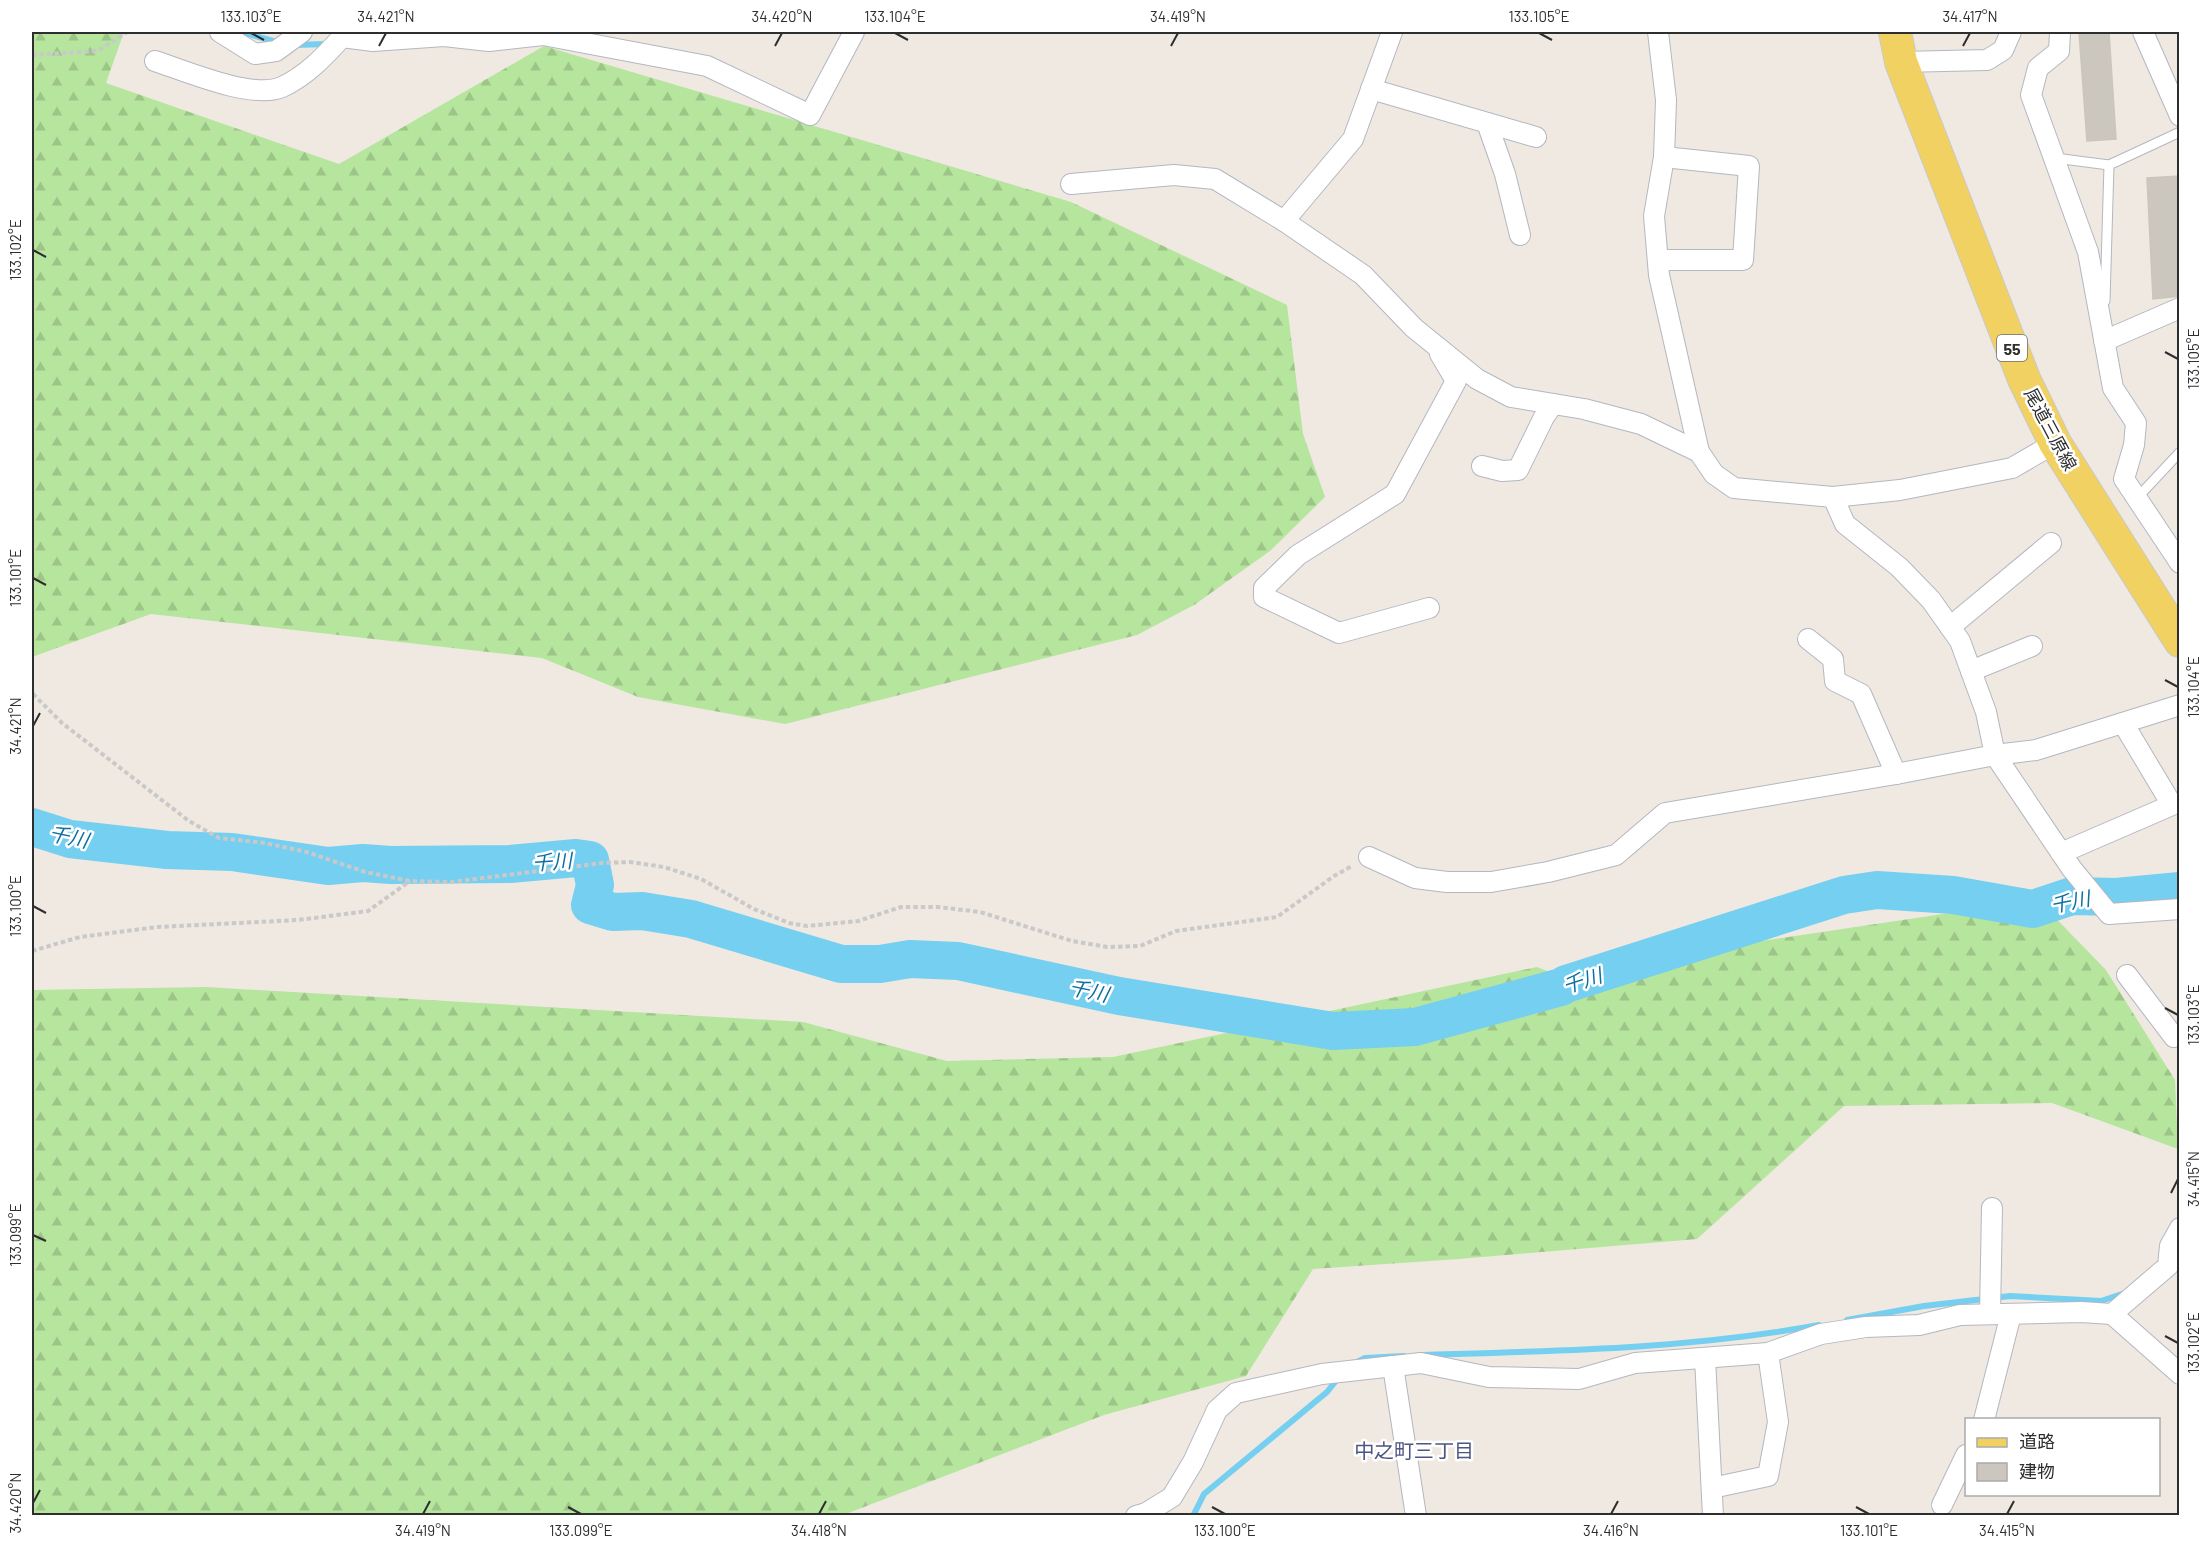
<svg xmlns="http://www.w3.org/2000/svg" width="2211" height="1547" font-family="Barlow,'Noto Sans JP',sans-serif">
  <defs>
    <pattern id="forest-firs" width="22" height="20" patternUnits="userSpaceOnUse" patternTransform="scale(1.5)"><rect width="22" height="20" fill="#b6e59e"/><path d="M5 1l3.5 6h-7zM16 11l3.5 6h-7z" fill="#9dc588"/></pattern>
  </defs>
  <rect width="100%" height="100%" fill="#efe9e1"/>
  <!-- forest -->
  <g fill="url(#forest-firs)">
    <path d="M 32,32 L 124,32 L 106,83 L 339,164 L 544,46 L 1071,202 L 1287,305 L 1303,434 L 1325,497 L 1270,551 L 1194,605 L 1137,635 L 785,724 L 638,697 L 542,658 L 151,614 L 32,657 Z"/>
    <path d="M 2038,900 L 2106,970 L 2175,1080 L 2178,1149 L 2052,1103 L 1844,1106 L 1697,1239 L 1459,1259 L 1313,1269 L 1246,1376 L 1104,1415 L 843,1515 L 32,1515 L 32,990 L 206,987 L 803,1022 L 947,1061 L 1113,1057 L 1537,967 L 1585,986 L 1755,942 Z"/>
  </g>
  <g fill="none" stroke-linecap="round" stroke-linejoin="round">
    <!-- stream -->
    <g stroke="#75cff0" stroke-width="6">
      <path d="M 241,32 L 280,43"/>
      <path d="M 293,45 L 328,44"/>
      <path d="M 1847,1320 L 1924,1306 L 2010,1296 L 2101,1301 L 2125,1293"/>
      <path d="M 1423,1355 C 1556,1351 1688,1349 1819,1325"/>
      <path d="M 1355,1363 L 1365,1358 L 1404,1356"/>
      <path d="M 1193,1516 L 1204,1494 L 1327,1392 L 1339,1377"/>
    </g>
    <!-- river -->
    <path stroke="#75cff0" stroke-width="38" d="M 32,827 L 70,839 L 167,850 L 232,852 L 328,866 L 363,863 L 391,865 L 510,864 L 576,858 L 590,860 L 595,885 L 590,905 L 613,912 L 642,911 L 691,919 L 841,964 L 880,964 L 910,959 L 958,961 L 1119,996 L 1333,1031 L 1415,1027 L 1561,987 L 1566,984 L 1844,895 L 1877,890 L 1953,895 L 2033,909 L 2072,896 L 2116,897 L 2180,891"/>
  </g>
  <!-- building -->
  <g fill="#cbc7bf" stroke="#cbc5ba" stroke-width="1.5">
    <path d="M 2079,32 L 2109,32 L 2116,139 L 2087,141 Z"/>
    <path d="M 2180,176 L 2180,296 L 2153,299 L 2147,178 Z"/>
  </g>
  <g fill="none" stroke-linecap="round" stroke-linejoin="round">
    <!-- service casing -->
    <g stroke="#b4b7c1" stroke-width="11">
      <g id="service">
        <path d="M 2055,158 L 2109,165"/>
        <path d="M 2105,301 L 2109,165 L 2180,132"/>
        <path d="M 2137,498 L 2180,452"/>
      </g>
    </g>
    <!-- minor casing -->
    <g stroke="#b4b7c1" stroke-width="22">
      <g id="minor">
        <path d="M 220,32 L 255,54 L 276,51 L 302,32"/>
        <path d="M 342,32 L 342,37 L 373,41 L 444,36 L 489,41 L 543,35 L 707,66 L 810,115 L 854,32"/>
        <path d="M 1658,32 L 1666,100 L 1664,157 L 1654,216 L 1659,275 L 1699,452"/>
        <path d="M 2060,32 L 2059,51 L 2038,68 L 2031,95 L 2088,252 L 2113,388 L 2136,423 L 2134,445 L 2124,479 L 2180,563"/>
        <path d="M 2143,32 L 2180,116"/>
        <path d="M 155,61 C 185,71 253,100 282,87 C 306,76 325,56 342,37"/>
        <path d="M 1901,62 L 1987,60 L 2003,50 L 2011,32"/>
        <path d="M 1371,89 L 1536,137"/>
        <path d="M 1487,123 L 1505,174 L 1520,235"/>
        <path d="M 1071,184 L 1174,175 L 1215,179 L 1284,221 L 1363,275 L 1414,328 L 1477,379 L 1511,397 L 1584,409 L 1641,424 L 1699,452 L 1714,474 L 1734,488 L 1833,497 L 1900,490 L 2012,468 L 2055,443"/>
        <path d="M 1284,221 L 1353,139 L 1392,32"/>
        <path d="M 1658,260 L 1743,260 L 1749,166 L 1664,157"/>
        <path d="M 2104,341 L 2180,308"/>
        <path d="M 1482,466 L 1502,471 L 1518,470 L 1544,417 L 1553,404"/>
        <path d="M 1833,497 L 1845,524 L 1899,567 L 1931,600 L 1960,641 L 1986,712 L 1995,755 L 2072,869 L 2109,914 L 2180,909"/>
        <path d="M 1429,608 L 1339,633 L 1264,597 L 1264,588 L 1298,555 L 1395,494 L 1456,381 L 1440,354"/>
        <path d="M 1950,627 L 2051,543"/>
        <path d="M 1808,639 L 1833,659 L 1835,681 L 1861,694 L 1896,774"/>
        <path d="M 1971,671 L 2032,646"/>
        <path d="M 2061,853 L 2172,805 L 2123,723"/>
        <path d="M 1369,857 L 1415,878 L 1447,882 L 1491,882 L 1548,872 L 1616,855 L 1665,813 L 1896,774 L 1995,755 L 2036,750 L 2180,705"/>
        <path d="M 2127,975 L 2174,1037 L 2180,1036"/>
        <path d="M 1990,1314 L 1992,1208"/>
        <path d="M 2112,1314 L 2180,1374"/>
        <path d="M 1705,1358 L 1713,1516"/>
        <path d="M 1393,1366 L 1416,1516"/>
        <path d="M 1984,1420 L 2011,1314"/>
        <path d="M 1712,1488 L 1768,1476 L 1778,1422 L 1768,1353"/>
        <path d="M 1942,1505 L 1966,1455"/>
        <path d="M 1136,1516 L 1146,1513 L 1172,1497 L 1193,1462 L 1217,1410 L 1236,1393 L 1322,1374 L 1421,1363 L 1489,1377 L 1579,1379 L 1635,1363 L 1768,1353 L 1821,1334 L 1866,1327 L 1919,1325 L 1960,1315 L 2081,1312 L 2112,1314 L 2168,1266 L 2170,1246 L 2180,1228"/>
      </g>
    </g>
    <!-- primary casing -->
    <g stroke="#c9c9c9" stroke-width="34">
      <path id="primary" d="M 1895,32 L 1901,62 L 2024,379 L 2055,443 L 2180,641"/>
    </g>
    <!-- path -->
    <g stroke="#c9c9c9" stroke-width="4" stroke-dasharray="4.5 3" stroke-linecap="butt">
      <path d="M 32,55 L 98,51 L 127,32"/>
      <path d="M 33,694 L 62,723 L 189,821 L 219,838 L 265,843 L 307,852 L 365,872 L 410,881 L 451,882 L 602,863 L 630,862 L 664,867 L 701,879 L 754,909 L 789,923 L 807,926 L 858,921 L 901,907 L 938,907 L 980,912 L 1072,941 L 1107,947 L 1140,946 L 1176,931 L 1277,917 L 1334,876 L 1352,866"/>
      <path d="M 32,951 L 80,937 L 157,927 L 298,920 L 368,911 L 410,881"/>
    </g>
    <!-- service -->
    <use href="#service" stroke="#fff" stroke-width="9"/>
    <!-- minor -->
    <use href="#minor" stroke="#fff" stroke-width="20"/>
    <!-- primary -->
    <use href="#primary" stroke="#f2d163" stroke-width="32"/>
  </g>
  <!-- ticks -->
  <path fill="none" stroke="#2e2e2e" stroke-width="2" d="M 251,33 L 264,40M 895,33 L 908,40M 1539,33 L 1552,40M 379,46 L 386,33M 775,46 L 782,33M 1171,46 L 1178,33M 1963,46 L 1970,33M 33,250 L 46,257M 2165,352 L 2178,359M 33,578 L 46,585M 2165,680 L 2178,687M 33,726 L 40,713M 33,906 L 46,913M 2165,1008 L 2178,1015M 2171,1193 L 2178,1179M 33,1235 L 46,1241M 2165,1336 L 2178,1343M 33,1503 L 40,1490M 568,1507 L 581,1514M 1212,1507 L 1225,1514M 1856,1507 L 1869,1514M 423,1514 L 430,1501M 819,1514 L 826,1501M 1611,1514 L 1618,1501M 2007,1514 L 2014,1501"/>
  <g text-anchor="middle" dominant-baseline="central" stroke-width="5" stroke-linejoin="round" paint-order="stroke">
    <!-- shield labels -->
    <rect fill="#fff" stroke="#6d6d6d" stroke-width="1.5" x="1997" y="335" width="30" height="26" rx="4.5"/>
    <g font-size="16" font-weight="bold" fill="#2e2e2e">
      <text x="2012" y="348">55</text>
    </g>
    <!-- street labels -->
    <g font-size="18" fill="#2e2e2e" stroke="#fff">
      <text transform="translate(2051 429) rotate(62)">尾道三原線</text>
    </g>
    <!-- water labels -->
    <g font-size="20" font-style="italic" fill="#0d6fa3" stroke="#fff">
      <text transform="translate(69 836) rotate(12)">千川</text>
      <text transform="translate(552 861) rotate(-4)">千川</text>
      <text transform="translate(2070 901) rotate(-11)">千川</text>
      <text transform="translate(1582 980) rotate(-18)">千川</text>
      <text transform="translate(1089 990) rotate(12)">千川</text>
    </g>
    <!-- neighbourhood labels -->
    <g font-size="20" fill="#4d5680" stroke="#fff">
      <text x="1414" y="1450">中之町三丁目</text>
    </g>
  </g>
  <!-- border -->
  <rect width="2211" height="1547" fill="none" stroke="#ffffff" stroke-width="66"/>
  <!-- legend -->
  <rect x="1965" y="1418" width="195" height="78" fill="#ffffff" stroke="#ababab" stroke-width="1.5"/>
  <rect x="1977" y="1438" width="30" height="9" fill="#f2d163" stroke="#ababab" stroke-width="1.5"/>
  <text x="2019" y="1448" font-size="18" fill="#2e2e2e">道路</text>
  <rect x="1977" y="1463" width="30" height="18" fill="#cbc7bf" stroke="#ababab" stroke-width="1.5"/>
  <text x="2019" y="1478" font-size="18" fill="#2e2e2e">建物</text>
  <rect x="33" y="33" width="2145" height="1481" fill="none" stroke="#2e2e2e" stroke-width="2"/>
  <g font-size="15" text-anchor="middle" fill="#2e2e2e">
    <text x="251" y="22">133.103°E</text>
    <text x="386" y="22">34.421°N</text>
    <text x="782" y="22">34.420°N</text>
    <text x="895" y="22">133.104°E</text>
    <text x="1178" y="22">34.419°N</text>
    <text x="1539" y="22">133.105°E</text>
    <text x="1970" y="22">34.417°N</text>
    <text transform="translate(16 250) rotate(-90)" y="5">133.102°E</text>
    <text transform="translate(2194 359) rotate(-90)" y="5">133.105°E</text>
    <text transform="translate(16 578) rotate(-90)" y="5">133.101°E</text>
    <text transform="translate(2194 687) rotate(-90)" y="5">133.104°E</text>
    <text transform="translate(16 726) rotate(-90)" y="5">34.421°N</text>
    <text transform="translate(16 906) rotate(-90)" y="5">133.100°E</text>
    <text transform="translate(2194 1015) rotate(-90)" y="5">133.103°E</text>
    <text transform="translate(2194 1179) rotate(-90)" y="5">34.415°N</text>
    <text transform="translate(16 1235) rotate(-90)" y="5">133.099°E</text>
    <text transform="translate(2194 1343) rotate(-90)" y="5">133.102°E</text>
    <text transform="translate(16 1503) rotate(-90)" y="5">34.420°N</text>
    <text x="423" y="1536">34.419°N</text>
    <text x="581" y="1536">133.099°E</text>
    <text x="819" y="1536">34.418°N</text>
    <text x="1225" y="1536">133.100°E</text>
    <text x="1611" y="1536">34.416°N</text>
    <text x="1869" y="1536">133.101°E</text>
    <text x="2007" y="1536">34.415°N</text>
  </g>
</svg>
